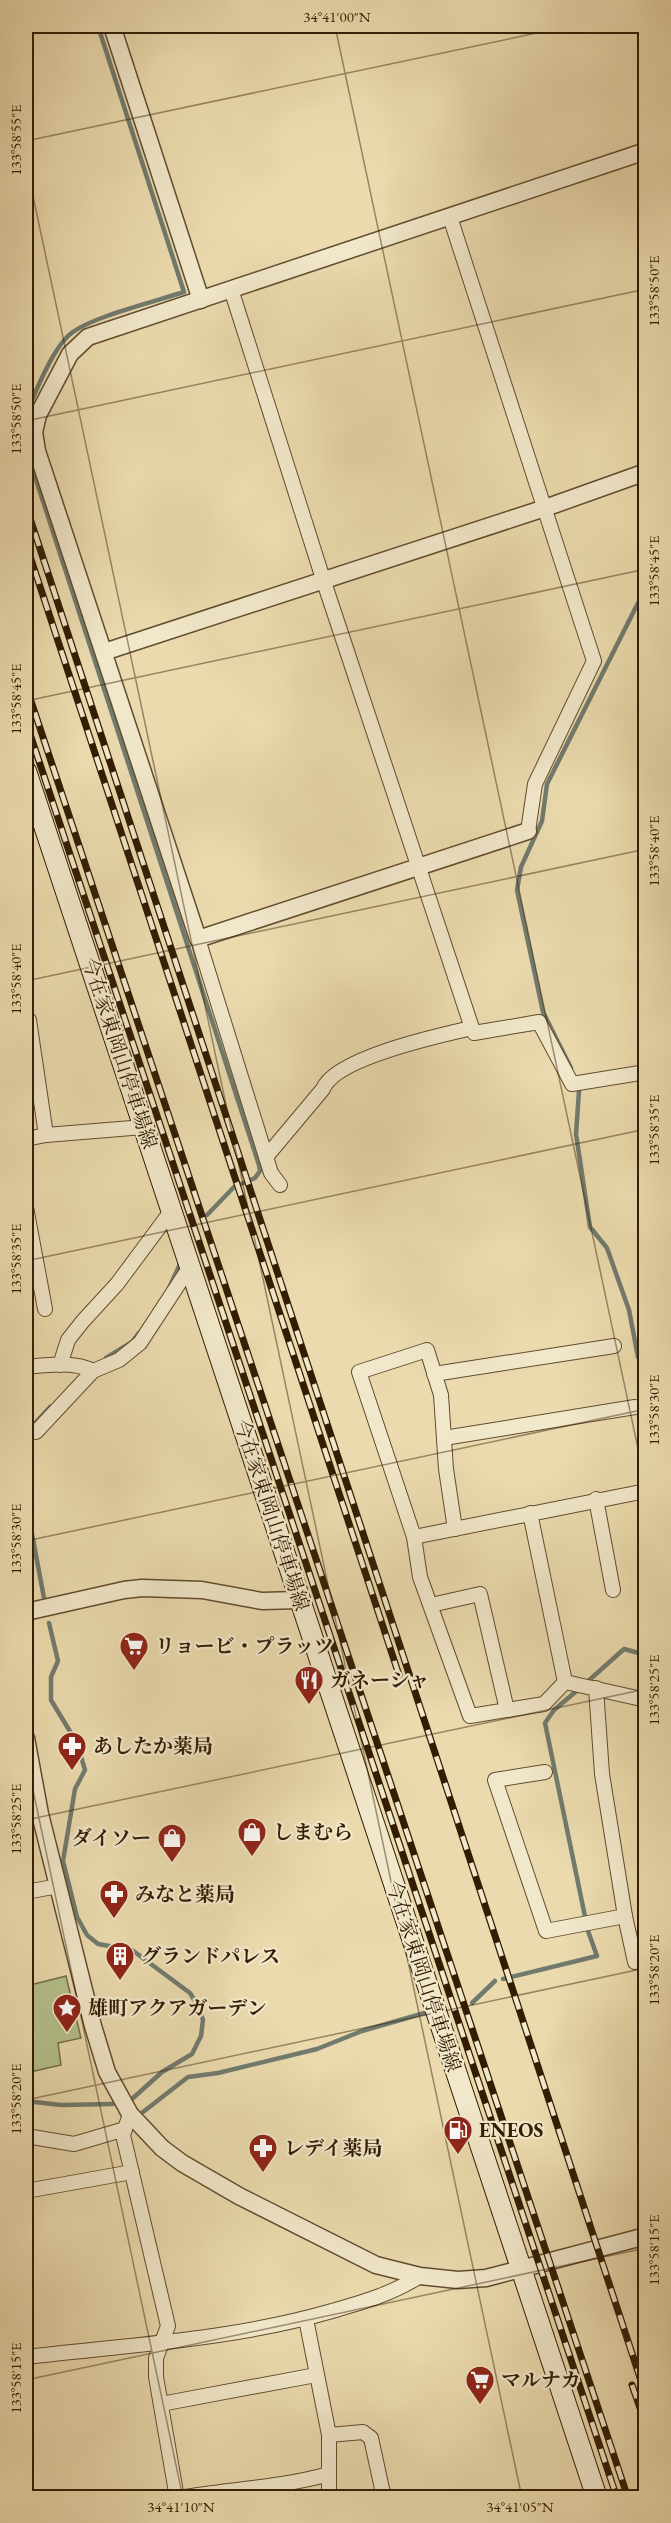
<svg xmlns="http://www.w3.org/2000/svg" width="671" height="2523" font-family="'EB Garamond','Noto Serif JP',serif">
  <rect width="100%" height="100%" fill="#eadaad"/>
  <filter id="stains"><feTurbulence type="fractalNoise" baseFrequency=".00333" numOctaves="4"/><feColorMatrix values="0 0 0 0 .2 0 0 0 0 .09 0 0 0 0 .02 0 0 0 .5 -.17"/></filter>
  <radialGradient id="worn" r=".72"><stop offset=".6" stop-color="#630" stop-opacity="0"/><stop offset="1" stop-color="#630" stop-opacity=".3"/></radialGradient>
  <!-- green -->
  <path fill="#b4c08b" stroke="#736e48" stroke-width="1.5" d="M 66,1976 L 81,2038 L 58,2043 L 61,2065 L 26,2073 L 26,1986 Z"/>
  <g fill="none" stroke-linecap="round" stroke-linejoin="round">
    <!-- stream -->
    <g stroke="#717a6e" stroke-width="4.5">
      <path d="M 26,413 C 37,390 50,354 68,336 C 86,318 157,301 184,292 L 98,26"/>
      <path d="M 26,449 L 259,1165 L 260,1171 L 255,1178 L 234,1187 L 207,1215"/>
      <path d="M 571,1068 L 543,1012 L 517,890 L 521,867 L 542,821 L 547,784 L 639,601 L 646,602"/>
      <path d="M 577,1085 L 579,1091 L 576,1134 L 590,1227 L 607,1248 L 629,1310 L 638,1357 L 646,1367"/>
      <path d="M 169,1288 L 180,1264"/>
      <path d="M 106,1358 L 132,1342 L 139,1333"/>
      <path d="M 26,1433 L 50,1407"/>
      <path d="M 26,1502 L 44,1598"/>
      <path d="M 49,1623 L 58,1661 L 51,1677 L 51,1700 L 77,1743 L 85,1770 L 75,1789 L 63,1861 L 77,1917 L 87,1935 L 98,1944 L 132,1950 L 190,1993 L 198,2006 L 203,2020 L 201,2036 L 192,2054 L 162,2072 L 132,2099"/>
      <path d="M 586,1683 L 624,1649 L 646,1655"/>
      <path d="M 503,1979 L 597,1956 L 588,1931 L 545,1723 L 554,1710 L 579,1689"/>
      <path d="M 472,2003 L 495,1981"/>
      <path d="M 26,2101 L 61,2105 L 113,2104"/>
      <path d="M 143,2112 L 188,2077 L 218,2073 L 317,2049 L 362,2031 L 428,2012"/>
    </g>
    <!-- minor casing -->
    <g stroke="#604c2e" stroke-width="16">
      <g id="minor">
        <path d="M 450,217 L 594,661 L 535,784 L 528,831"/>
        <path d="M 231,289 L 324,582 L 472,1028"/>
        <path d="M 198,939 L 271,1173 L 280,1185"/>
        <path d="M 29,1020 L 46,1135"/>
        <path d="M 26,1139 L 46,1135 L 144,1127"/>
        <path d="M 266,1157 L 323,1089 C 335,1058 441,1035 472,1028 L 474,1033 L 539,1022 L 572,1084 L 646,1072"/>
        <path d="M 26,1207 L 45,1309"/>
        <path d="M 646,1228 L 646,1232"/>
        <path d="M 60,1365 L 68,1340 L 83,1321 L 117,1284 L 172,1210"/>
        <path d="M 26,1367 C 47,1365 74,1361 93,1371"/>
        <path d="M 434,1374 L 614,1346"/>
        <path d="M 36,1432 L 93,1371 L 119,1360 L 140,1343 L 191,1265"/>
        <path d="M 444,1438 L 635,1407"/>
        <path d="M 596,1499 L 613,1590"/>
        <path d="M 530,1513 L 565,1682"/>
        <path d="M 455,1529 L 446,1469 L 441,1395 L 427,1350 L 359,1372 L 414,1537 L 420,1577 L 470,1716 L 544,1704 L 565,1682 L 646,1700"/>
        <path d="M 414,1537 L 646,1491"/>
        <path d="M 431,1605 L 480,1594 L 507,1710"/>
        <path d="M 596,1688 L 602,1774 L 625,1916 L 635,1962 L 646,1959"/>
        <path d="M 545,1772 L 495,1780 L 546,1931 L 625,1916"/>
        <path d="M 26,1818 L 40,1814"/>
        <path d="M 26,1892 L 58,1886"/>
        <path d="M 130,2114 L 123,2135 L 168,2326 L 156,2358 L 156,2377 L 177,2498"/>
        <path d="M 26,2136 L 74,2144 L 125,2129"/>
        <path d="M 26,2191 L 132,2172"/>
        <path d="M 306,2319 L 329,2435 L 329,2498"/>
        <path d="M 26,2357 C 128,2345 232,2340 332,2311 C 363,2302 392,2294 420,2276"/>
        <path d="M 161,2404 L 316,2375"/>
        <path d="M 329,2435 L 363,2432 L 371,2438 L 384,2498"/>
        <path d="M 178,2498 C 229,2489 279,2488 329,2474"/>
      </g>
    </g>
    <!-- tertiary casing -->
    <g stroke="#604c2e" stroke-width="19">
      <g id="tertiary">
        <path d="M 112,26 L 201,300"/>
        <path d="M 104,652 L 545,508 L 646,472"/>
        <path d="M 528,831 L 198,939 L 37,451 L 34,432 L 38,415 L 70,354 L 88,337 L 646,151"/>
        <path d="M 26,1612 L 124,1590 L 142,1588 L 202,1590 L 262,1601 L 299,1600"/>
        <path d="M 26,1738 L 40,1814 L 93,2026 L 107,2072 L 130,2114 L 162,2148 L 182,2163 L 239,2196 L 376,2265 L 420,2276 L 458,2280 L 486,2278 L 646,2236"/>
      </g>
    </g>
    <!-- secondary casing -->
    <g stroke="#321d04" stroke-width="22">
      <path id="secondary" d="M 26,771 L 597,2498"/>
    </g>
    <!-- minor -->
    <use href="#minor" stroke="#f1e7ca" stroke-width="14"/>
    <!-- tertiary -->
    <use href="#tertiary" stroke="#f1e7ca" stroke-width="16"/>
    <!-- secondary -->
    <use href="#secondary" stroke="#f1e7ca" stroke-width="20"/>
    <!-- rail casing -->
    <g stroke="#321d04" stroke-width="7">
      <g id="rail">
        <path d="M 26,506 L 646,2396"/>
        <path d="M 26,544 L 399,1675"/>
        <path d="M 26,686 L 628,2498"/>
        <path d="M 26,722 L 617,2498"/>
        <path d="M 632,2385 L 646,2425"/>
      </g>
    </g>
    <!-- rail -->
    <use href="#rail" stroke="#f1e7ca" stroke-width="4.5" stroke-dasharray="14" stroke-linecap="butt"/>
  </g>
  <!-- ticks -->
  <path fill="none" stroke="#321d04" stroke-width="1.5" stroke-opacity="0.45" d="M 335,26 L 646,1486M 26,141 L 570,26M 26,163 L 522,2498M 26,421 L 646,289M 26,701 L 646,569M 26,981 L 646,849M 26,1261 L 646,1129M 26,1541 L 646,1409M 26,1757 L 183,2498M 26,1820 L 646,1689M 26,2100 L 646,1968M 26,2380 L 646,2248"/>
  <!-- icons -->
  <defs>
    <g id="supermarket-pin" transform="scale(1.5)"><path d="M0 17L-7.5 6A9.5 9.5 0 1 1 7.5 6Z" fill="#8f2418" stroke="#f1e7ca"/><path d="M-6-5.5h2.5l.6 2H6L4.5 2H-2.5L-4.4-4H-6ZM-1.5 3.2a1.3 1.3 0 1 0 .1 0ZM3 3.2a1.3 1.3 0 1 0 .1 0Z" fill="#fff"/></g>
    <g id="restaurant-pin" transform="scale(1.5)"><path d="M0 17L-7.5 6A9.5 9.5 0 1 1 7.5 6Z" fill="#8f2418" stroke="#f1e7ca"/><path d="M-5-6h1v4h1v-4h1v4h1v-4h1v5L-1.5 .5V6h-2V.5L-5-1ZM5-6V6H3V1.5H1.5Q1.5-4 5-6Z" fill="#fff"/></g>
    <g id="pharmacy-pin" transform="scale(1.5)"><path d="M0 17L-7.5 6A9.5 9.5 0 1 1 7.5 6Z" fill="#8f2418" stroke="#f1e7ca"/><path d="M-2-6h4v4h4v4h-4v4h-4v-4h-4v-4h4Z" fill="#fff"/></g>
    <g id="shop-pin" transform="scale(1.5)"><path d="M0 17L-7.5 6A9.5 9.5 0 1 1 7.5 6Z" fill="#8f2418" stroke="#f1e7ca"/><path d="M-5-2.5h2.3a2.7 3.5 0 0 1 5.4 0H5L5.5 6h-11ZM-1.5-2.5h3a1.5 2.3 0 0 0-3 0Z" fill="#fff"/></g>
    <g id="building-pin" transform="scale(1.5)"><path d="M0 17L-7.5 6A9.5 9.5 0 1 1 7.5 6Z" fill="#8f2418" stroke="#f1e7ca"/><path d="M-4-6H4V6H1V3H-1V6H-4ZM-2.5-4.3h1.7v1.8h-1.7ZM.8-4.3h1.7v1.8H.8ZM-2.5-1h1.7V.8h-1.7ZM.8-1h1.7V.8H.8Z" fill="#fff"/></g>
    <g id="sight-pin" transform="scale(1.5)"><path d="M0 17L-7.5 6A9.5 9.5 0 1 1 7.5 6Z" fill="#8f2418" stroke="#f1e7ca"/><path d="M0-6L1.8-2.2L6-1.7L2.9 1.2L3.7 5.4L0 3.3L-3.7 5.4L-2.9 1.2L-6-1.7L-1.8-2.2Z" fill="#fff"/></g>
    <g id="fuel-pin" transform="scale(1.5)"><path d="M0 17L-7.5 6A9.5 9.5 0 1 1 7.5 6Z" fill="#8f2418" stroke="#f1e7ca"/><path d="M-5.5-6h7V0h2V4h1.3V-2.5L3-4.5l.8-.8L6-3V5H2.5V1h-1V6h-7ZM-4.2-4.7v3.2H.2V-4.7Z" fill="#fff"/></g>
  </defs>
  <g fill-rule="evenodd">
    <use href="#supermarket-pin" x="134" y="1646"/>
    <use href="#restaurant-pin" x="309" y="1680"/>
    <use href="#pharmacy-pin" x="72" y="1746"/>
    <use href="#shop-pin" x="252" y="1832"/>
    <use href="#shop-pin" x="172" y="1838"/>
    <use href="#pharmacy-pin" x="114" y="1894"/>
    <use href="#building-pin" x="120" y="1956"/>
    <use href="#sight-pin" x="67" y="2008"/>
    <use href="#fuel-pin" x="458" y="2130"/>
    <use href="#pharmacy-pin" x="263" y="2148"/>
    <use href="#supermarket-pin" x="480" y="2380"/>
  </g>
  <g text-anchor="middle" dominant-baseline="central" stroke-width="4.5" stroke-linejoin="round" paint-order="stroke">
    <!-- street labels -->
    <g font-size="20" fill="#321d04" stroke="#f1e7ca">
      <text transform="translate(120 1053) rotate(72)">今在家東岡山停車場線</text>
      <text transform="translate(272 1515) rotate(72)">今在家東岡山停車場線</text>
      <text transform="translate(424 1976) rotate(72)">今在家東岡山停車場線</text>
    </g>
    <!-- poi labels -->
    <g font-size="20" font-weight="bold" fill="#321d04" stroke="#f1e7ca" text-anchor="start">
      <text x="155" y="1646">リョービ・プラッツ</text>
      <text x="330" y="1680">ガネーシャ</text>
      <text x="93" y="1746">あしたか薬局</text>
      <text x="273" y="1832">しまむら</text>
      <text x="151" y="1838" text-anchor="end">ダイソー</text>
      <text x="135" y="1894">みなと薬局</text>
      <text x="141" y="1956">グランドパレス</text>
      <text x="88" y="2008">雄町アクアガーデン</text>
      <text x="479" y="2130">ENEOS</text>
      <text x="284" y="2148">レデイ薬局</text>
      <text x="501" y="2380">マルナカ</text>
    </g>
  </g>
  <!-- margin -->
  <rect width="671" height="2523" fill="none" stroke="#eadaad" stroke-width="66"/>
  <rect x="33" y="33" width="605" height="2457" fill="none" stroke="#321d04" stroke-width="2"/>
  <g font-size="15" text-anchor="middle" fill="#321d04">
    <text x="337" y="22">34°41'00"N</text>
    <text transform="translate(16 140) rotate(-90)" y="5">133°58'55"E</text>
    <text transform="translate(654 291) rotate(-90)" y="5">133°58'50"E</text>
    <text transform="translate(16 419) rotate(-90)" y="5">133°58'50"E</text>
    <text transform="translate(654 571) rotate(-90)" y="5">133°58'45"E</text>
    <text transform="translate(16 699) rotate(-90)" y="5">133°58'45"E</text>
    <text transform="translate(654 851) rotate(-90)" y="5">133°58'40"E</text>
    <text transform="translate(16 979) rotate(-90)" y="5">133°58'40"E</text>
    <text transform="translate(654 1130) rotate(-90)" y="5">133°58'35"E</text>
    <text transform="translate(16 1259) rotate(-90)" y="5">133°58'35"E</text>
    <text transform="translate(654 1410) rotate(-90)" y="5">133°58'30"E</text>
    <text transform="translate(16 1539) rotate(-90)" y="5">133°58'30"E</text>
    <text transform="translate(654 1690) rotate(-90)" y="5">133°58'25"E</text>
    <text transform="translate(16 1819) rotate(-90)" y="5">133°58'25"E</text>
    <text transform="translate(654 1970) rotate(-90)" y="5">133°58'20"E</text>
    <text transform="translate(16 2099) rotate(-90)" y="5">133°58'20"E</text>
    <text transform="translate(654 2250) rotate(-90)" y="5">133°58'15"E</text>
    <text transform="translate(16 2378) rotate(-90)" y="5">133°58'15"E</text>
    <text x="181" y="2512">34°41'10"N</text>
    <text x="520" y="2512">34°41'05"N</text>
  </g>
  <rect width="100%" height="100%" filter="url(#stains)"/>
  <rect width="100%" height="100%" fill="url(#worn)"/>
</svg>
